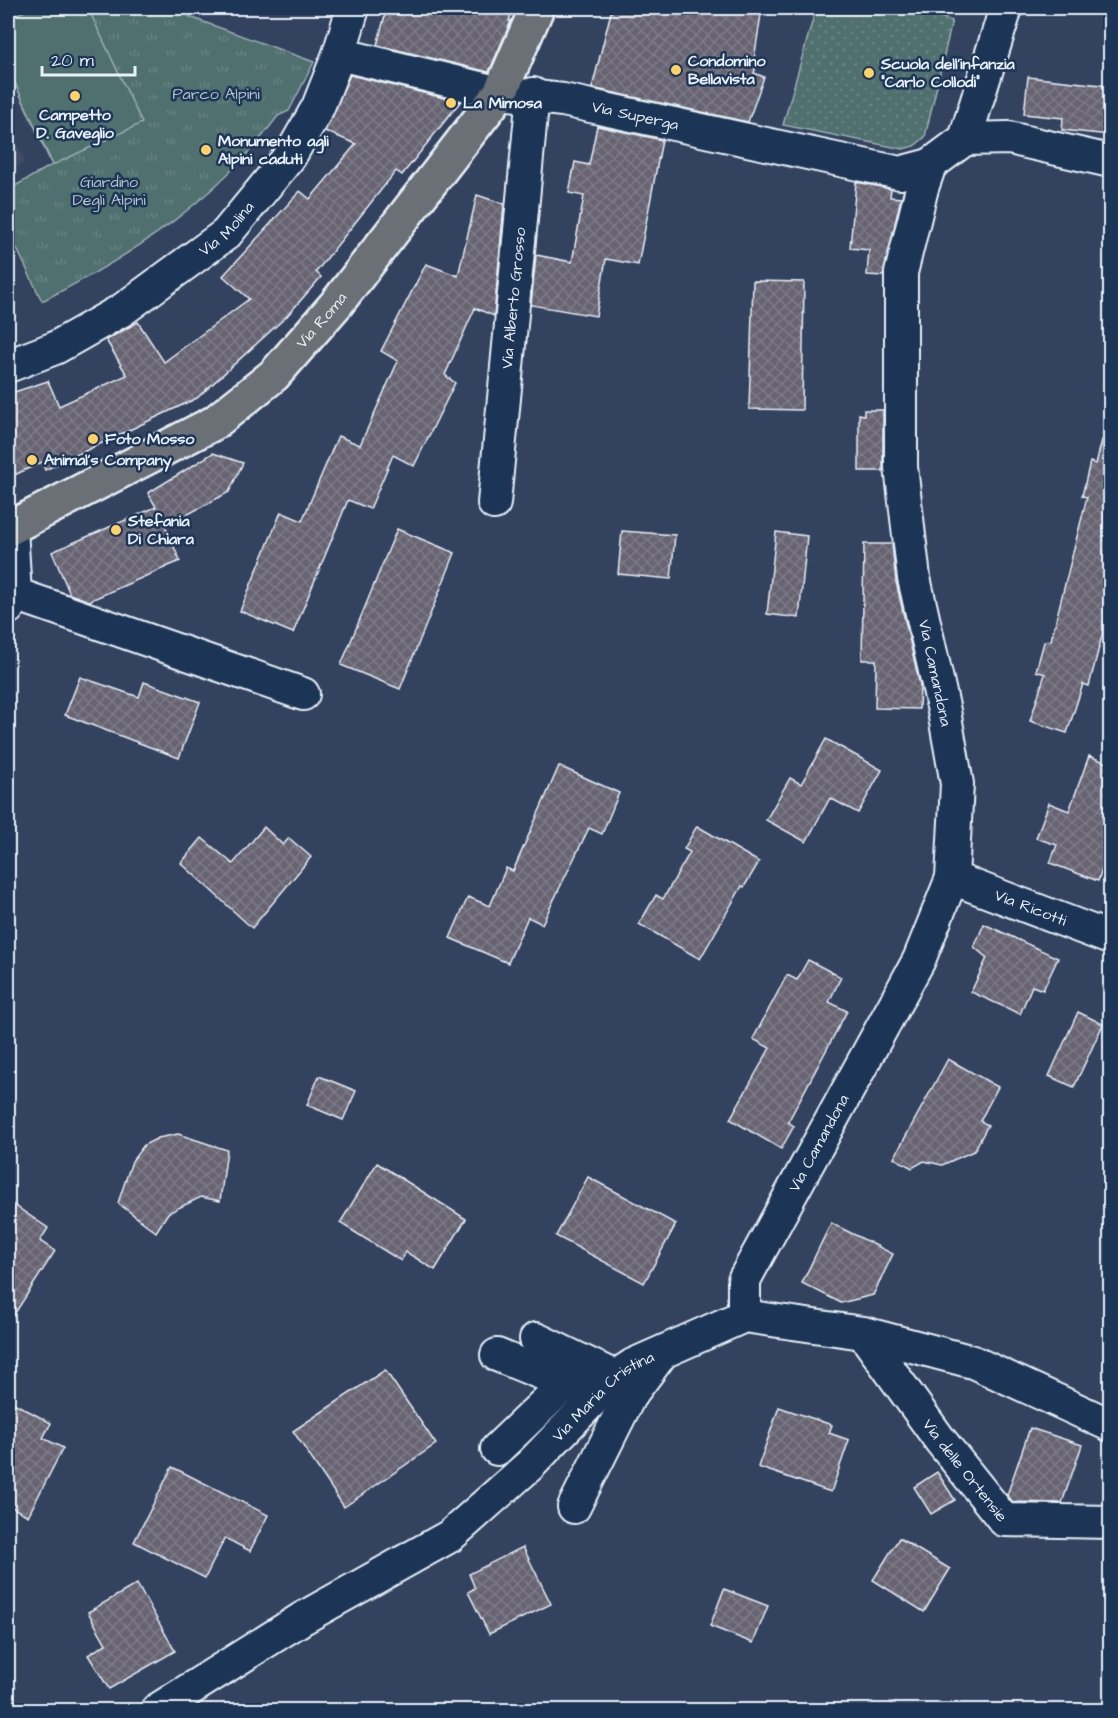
<svg xmlns="http://www.w3.org/2000/svg" width="1118" height="1718" font-family="'Architects Daughter',sans-serif">
  <defs>
    <pattern id="grass-dots" width="8" height="8" patternUnits="userSpaceOnUse" patternTransform="scale(1.5)"><rect width="8" height="8" fill="#506f6e"/><path d="M2 2h.1M6 6h.1" fill="none" stroke="#698483" stroke-width="1.8" stroke-linecap="round"/></pattern>
    <pattern id="park-tufts" width="24" height="20" patternUnits="userSpaceOnUse" patternTransform="scale(1.5)"><rect width="24" height="20" fill="#506f6e"/><path d="M3 7l-1-3M5 7V3M7 7l1-3M15 17l-1-3M17 17v-4M19 17l1-3" fill="none" stroke="#698483"/></pattern>
    <pattern id="building-cross-hatch" width="8" height="8" patternUnits="userSpaceOnUse" patternTransform="scale(1.5)"><rect width="8" height="8" fill="#676472"/><path d="M0 0l8 8M0 8l8-8" fill="none" stroke="#7d7b87"/></pattern>
  </defs>
  <rect width="100%" height="100%" fill="#33435f"/>
  <filter id="ink" filterUnits="userSpaceOnUse"><feTurbulence type="fractalNoise" baseFrequency=".0167" numOctaves="2"/><feDisplacementMap in="SourceGraphic" scale="12" xChannelSelector="R" yChannelSelector="G"/><feConvolveMatrix kernelMatrix="1 2 1 2 8 2 1 2 1" color-interpolation-filters="sRGB"/></filter>
  <g filter="url(#ink)">
    <!-- built -->
    <path fill="#434d65" d="M 8,126 L 25,162 L 8,171 Z"/>
    <!-- grass -->
    <path fill="url(#grass-dots)" stroke="#9cb0b3" stroke-width="1.5" d="M 816,8 L 913,8 L 952,21 L 925,137 L 914,146 L 903,149 L 783,125 Z"/>
    <!-- park -->
    <path fill="url(#park-tufts)" stroke="#9cb0b3" stroke-width="1.5" d="M 26,8 L 193,8 L 190,17 L 314,62 L 289,111 L 278,116 C 217,199 134,255 42,301 L 8,230 L 8,190 L 52,165 L 8,68 L 8,19 L 26,10 Z"/>
    <!-- pitch -->
    <path fill="#506f6e" stroke="#9cb0b3" stroke-width="1.5" d="M 31,8 L 88,8 L 142,123 L 53,165 L 8,68 L 8,19 Z"/>
    <!-- building -->
    <g fill="url(#building-cross-hatch)" stroke="#e8f1f8" stroke-width="1.5">
      <path d="M 387,8 L 513,8 L 509,21 L 511,21 L 489,72 L 377,45 Z"/>
      <path d="M 612,8 L 762,8 L 753,66 L 756,67 L 754,73 L 764,77 L 748,122 L 592,88 Z"/>
      <path d="M 350,75 L 460,102 L 402,175 L 396,171 L 316,272 L 321,277 L 287,316 L 197,398 L 45,470 L 42,462 L 8,478 L 8,394 L 48,381 L 59,406 L 127,375 L 106,340 L 138,322 L 164,362 L 249,299 L 223,276 L 300,191 L 310,199 L 356,144 L 325,131 Z"/>
      <path d="M 1028,77 L 1110,86 L 1110,135 L 1062,130 L 1063,118 L 1024,114 Z"/>
      <path d="M 597,126 L 662,140 L 638,265 L 606,259 L 596,316 L 531,305 L 536,255 L 572,262 L 584,196 L 569,193 L 575,162 L 589,165 Z"/>
      <path d="M 856,182 L 891,189 L 890,197 L 901,198 L 883,276 L 867,275 L 869,250 L 850,248 Z"/>
      <path d="M 477,195 L 504,204 L 494,316 L 475,308 L 445,375 L 455,383 L 414,466 L 393,455 L 370,509 L 348,500 L 293,633 L 240,611 L 281,512 L 302,521 L 338,436 L 360,445 L 398,361 L 381,351 L 426,264 L 458,276 Z"/>
      <path d="M 753,281 L 804,282 L 802,410 L 749,409 Z"/>
      <path d="M 864,410 L 883,410 L 883,471 L 859,471 L 859,414 L 864,415 Z"/>
      <path d="M 1102,440 L 1110,441 L 1110,625 L 1105,624 L 1089,686 L 1083,684 L 1067,733 L 1030,721 L 1045,674 L 1036,671 L 1044,642 L 1051,640 L 1087,497 L 1082,496 L 1090,462 L 1096,464 Z"/>
      <path d="M 213,453 L 243,463 L 229,492 L 168,525 L 158,509 L 180,561 L 89,601 L 70,594 L 52,552 L 156,507 L 148,493 Z"/>
      <path d="M 397,529 L 455,553 L 400,689 L 341,665 Z"/>
      <path d="M 622,531 L 675,535 L 671,579 L 618,574 Z"/>
      <path d="M 776,532 L 807,536 L 799,618 L 767,614 Z"/>
      <path d="M 864,544 L 892,544 L 896,582 L 920,685 L 919,709 L 875,708 L 876,660 L 862,660 Z"/>
      <path d="M 80,677 L 139,697 L 144,682 L 200,702 L 179,758 L 65,715 Z"/>
      <path d="M 826,739 L 882,770 L 858,813 L 830,798 L 806,842 L 766,820 L 790,778 L 801,784 Z"/>
      <path d="M 1089,756 L 1110,764 L 1110,849 L 1098,881 L 1050,863 L 1057,845 L 1036,838 L 1049,803 L 1069,811 Z"/>
      <path d="M 559,766 L 619,793 L 602,834 L 589,828 L 542,924 L 528,917 L 508,963 L 450,938 L 468,897 L 490,906 L 506,868 L 513,871 Z"/>
      <path d="M 697,826 L 759,862 L 744,887 L 742,886 L 700,959 L 639,924 L 656,895 L 663,899 L 690,852 L 684,849 Z"/>
      <path d="M 264,827 L 283,845 L 289,838 L 311,857 L 252,928 L 181,863 L 202,838 L 233,864 Z"/>
      <path d="M 984,924 L 1058,958 L 1043,990 L 1032,986 L 1020,1014 L 971,992 L 987,958 L 974,947 Z"/>
      <path d="M 808,960 L 841,977 L 829,1002 L 847,1011 L 788,1122 L 794,1126 L 781,1149 L 730,1119 L 770,1048 L 753,1039 L 787,975 L 797,980 Z"/>
      <path d="M 1078,1012 L 1103,1024 L 1074,1087 L 1049,1076 Z"/>
      <path d="M 948,1059 L 998,1087 L 980,1121 L 988,1125 L 974,1151 L 942,1165 L 924,1161 L 912,1168 L 894,1158 Z"/>
      <path d="M 319,1076 L 356,1091 L 343,1120 L 307,1105 Z"/>
      <path d="M 178,1134 L 227,1150 L 220,1201 L 201,1197 L 168,1213 L 156,1232 L 118,1203 L 132,1161 L 144,1145 L 158,1138 Z"/>
      <path d="M 377,1163 L 466,1219 L 435,1270 L 406,1252 L 401,1261 L 340,1223 Z"/>
      <path d="M 588,1177 L 676,1224 L 644,1283 L 556,1236 Z"/>
      <path d="M 8,1201 L 48,1228 L 40,1241 L 55,1251 L 8,1324 Z"/>
      <path d="M 831,1223 L 893,1254 L 873,1295 L 841,1303 L 802,1283 Z"/>
      <path d="M 385,1370 L 436,1444 L 344,1507 L 293,1431 Z"/>
      <path d="M 8,1400 L 51,1423 L 43,1438 L 63,1448 L 28,1516 L 8,1505 Z"/>
      <path d="M 779,1407 L 832,1425 L 829,1433 L 849,1440 L 831,1492 L 758,1467 Z"/>
      <path d="M 1030,1428 L 1082,1445 L 1062,1503 L 1013,1502 L 1007,1495 Z"/>
      <path d="M 172,1467 L 268,1515 L 250,1551 L 225,1538 L 205,1578 L 134,1542 Z"/>
      <path d="M 937,1472 L 955,1500 L 931,1514 L 914,1487 Z"/>
      <path d="M 899,1538 L 950,1569 L 924,1612 L 873,1580 Z"/>
      <path d="M 523,1547 L 551,1604 L 489,1634 L 468,1592 L 475,1588 L 469,1574 Z"/>
      <path d="M 137,1584 L 175,1651 L 109,1689 L 88,1655 L 106,1644 L 88,1612 Z"/>
      <path d="M 724,1589 L 768,1606 L 753,1643 L 710,1626 Z"/>
    </g>
    <g fill="none" stroke-linecap="round" stroke-linejoin="round">
      <!-- minor casing -->
      <g stroke="#e8f1f8" stroke-width="36">
        <g id="minor">
          <path id="s1" d="M 339,54 L 500,93 L 563,100 L 900,173 L 930,165"/>
          <path d="M 965,139 L 1009,138 L 1110,161"/>
          <path id="s2" d="M 8,366 L 55,348 L 122,310 L 226,234 L 290,156 L 318,107 L 339,54 L 353,8"/>
          <path id="s3" d="M 494,503 L 533,94"/>
          <path d="M 15,594 L 303,694"/>
          <path d="M 8,608 L 15,594 L 11,528"/>
          <path id="s4" d="M 952,878 L 1110,938"/>
          <path id="s5" d="M 744,1316 L 744,1280 L 919,960 L 952,878 L 957,784 L 944,711 L 914,578 L 901,467 L 901,273 L 922,188 L 930,165 L 965,139 L 1006,8"/>
          <path id="s6" d="M 863,1333 L 940,1440 L 1004,1520 L 1110,1522"/>
          <path d="M 536,1339 L 615,1377"/>
          <path d="M 497,1355 L 597,1396"/>
          <path d="M 497,1449 L 566,1383"/>
          <path d="M 574,1507 L 629,1397 L 659,1357"/>
          <path id="s7" d="M 157,1710 L 303,1618 L 450,1536 L 530,1465 L 615,1377 L 633,1365 L 744,1316 L 863,1333 L 973,1362 L 1110,1425"/>
        </g>
      </g>
      <!-- major casing -->
      <g stroke="#e8f1f8" stroke-width="38">
        <g id="major">
          <path id="s8" d="M 8,529 L 214,423 L 274,375 L 337,303 L 500,93 L 537,8"/>
        </g>
      </g>
      <!-- minor -->
      <use href="#minor" stroke="#1d3557" stroke-width="32"/>
      <!-- major -->
      <use href="#major" stroke="#6b7074" stroke-width="33"/>
    </g>
  </g>
  <!-- markers -->
  <g fill="#ffd166" stroke="#1d3557" stroke-width="2">
    <circle cx="676" cy="70" r="6"/>
    <circle cx="869" cy="73" r="6"/>
    <circle cx="75" cy="96" r="6"/>
    <circle cx="451" cy="103" r="6"/>
    <circle cx="206" cy="150" r="6"/>
    <circle cx="93" cy="439" r="6"/>
    <circle cx="32" cy="460" r="6"/>
    <circle cx="116" cy="530" r="6"/>
  </g>
  <g text-anchor="middle" dominant-baseline="central" stroke-width="5" stroke-linejoin="round" paint-order="stroke">
    <!-- poi labels -->
    <g font-size="16" font-weight="bold" fill="#e8f1f8" stroke="#1d3557" text-anchor="start">
      <text x="688" y="61">Condomino<tspan x="688" dy="18">Bellavista</tspan></text>
      <text x="881" y="64">Scuola dell'infanzia<tspan x="881" dy="18">"Carlo Collodi"</tspan></text>
      <text x="463" y="103">La Mimosa</text>
      <text x="75" y="115" text-anchor="middle">Campetto<tspan x="75" dy="18">D. Gaveglio</tspan></text>
      <text x="218" y="141">Monumento agli<tspan x="218" dy="18">Alpini caduti</tspan></text>
      <text x="105" y="439">Foto Mosso</text>
      <text x="44" y="460">Animal's Company</text>
      <text x="128" y="521">Stefania<tspan x="128" dy="18">Di Chiara</tspan></text>
    </g>
    <!-- park labels -->
    <g font-size="16" fill="#b3c4c8" stroke="#1d3557">
      <text x="216" y="94">Parco Alpini</text>
      <text x="109" y="182">Giardino<tspan x="109" dy="18">Degli Alpini</tspan></text>
    </g>
    <!-- street labels -->
    <g font-size="16" fill="#e8f1f8" stroke="#1d3557">
      <text stroke="none"><textPath href="#s1" startOffset="303">Via Superga</textPath></text>
      <text stroke="none"><textPath href="#s2" startOffset="260">Via Molina</textPath></text>
      <text stroke="none"><textPath href="#s3" startOffset="206">Via Alberto Grosso</textPath></text>
      <text stroke="none"><textPath href="#s8" startOffset="381">Via Roma</textPath></text>
      <text transform="translate(935 673) rotate(78)">Via Camandona</text>
      <text stroke="none"><textPath href="#s4" startOffset="84">Via Ricotti</textPath></text>
      <text stroke="none"><textPath href="#s5" startOffset="192">Via Camandona</textPath></text>
      <text stroke="none"><textPath href="#s7" startOffset="549">Via Maria Cristina</textPath></text>
      <text stroke="none"><textPath href="#s6" startOffset="171">Via delle Ortensie</textPath></text>
    </g>
  </g>
  <!-- margin -->
  <rect width="1118" height="1718" fill="none" stroke="#1d3557" stroke-width="30"/>
  <rect x="15" y="15" width="1088" height="1688" fill="none" stroke="#e8f1f8" stroke-width="2" filter="url(#ink)"/>
  <!-- scale -->
  <path d="M42 66v9h93v-9" fill="none" stroke="#e8f1f8" stroke-width="3"/>
  <text x="51" y="66" font-size="18" fill="#e8f1f8" stroke="#1d3557" stroke-width="4.5" paint-order="stroke">20 m</text>
</svg>
